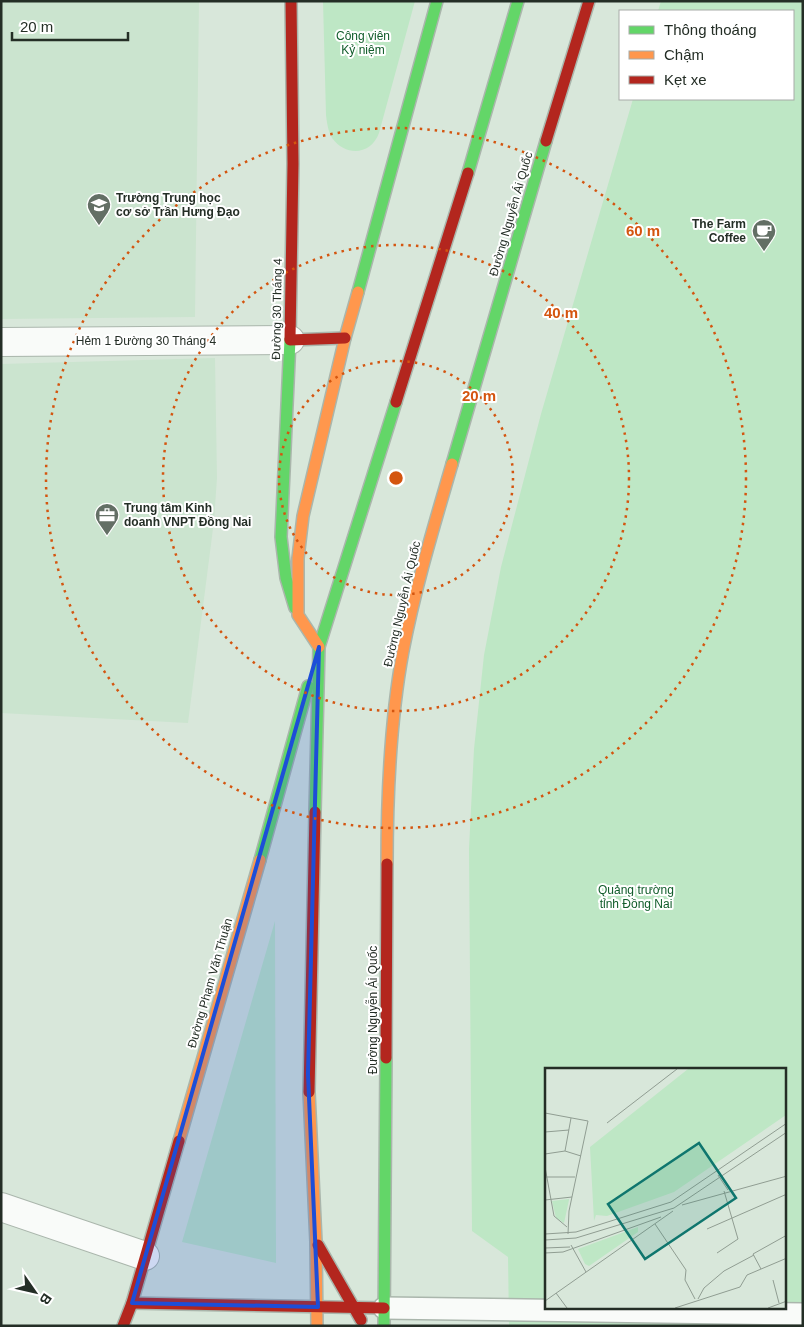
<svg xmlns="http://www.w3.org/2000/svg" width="804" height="1327" font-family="Helvetica,sans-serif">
  <rect width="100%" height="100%" fill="#d8e7da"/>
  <!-- built -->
  <g fill="#cbe4cf">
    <path d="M 1,1 L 199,1 L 195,317 L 1,319 Z"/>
    <path d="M 215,358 L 217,478 L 214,521 L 188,723 L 1,713 L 1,364 Z"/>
  </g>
  <!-- green -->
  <g fill="#bee7c5" fill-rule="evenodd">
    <path d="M 323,1 L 415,1 L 379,133 C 371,155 346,157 332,138 C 328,131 327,123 326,115 Z"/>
    <path d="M 661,1 L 803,1 L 803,1326 L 509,1326 L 508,1257 L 472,1231 L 469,849 L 474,749 L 484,655 L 501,567 L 541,414 L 633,99 L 793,99 L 793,11 L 658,11 ZM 546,1070 L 785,1070 L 785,1308 L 546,1308 Z"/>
    <path d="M 275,921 L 276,1263 L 182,1242 Z"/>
  </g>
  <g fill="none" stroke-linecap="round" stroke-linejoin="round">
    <!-- lane casing -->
    <g stroke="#aab6ac" stroke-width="24">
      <path id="lane" d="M 384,1308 L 803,1314"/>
    </g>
    <!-- street casing -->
    <g stroke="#aab6ac" stroke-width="30">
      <g id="street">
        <path d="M 1,342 L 290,340"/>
        <path d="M 1,1207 L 145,1256"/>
      </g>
    </g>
    <!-- fast casing -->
    <g stroke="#aab6ac" stroke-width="14">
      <g id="fast">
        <path d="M 468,173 L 518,1"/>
        <path d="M 358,292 L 437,1"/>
        <path d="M 290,339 L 281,537 L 286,578 L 295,608"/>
        <path d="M 452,464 L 546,141"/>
        <path d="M 315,812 L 319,647 L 396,402"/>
        <path d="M 260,860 L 308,686"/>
        <path d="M 384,1326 L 386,1058"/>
      </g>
    </g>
    <!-- slow casing -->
    <g stroke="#aab6ac" stroke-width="14">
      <g id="slow">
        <path d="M 319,647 L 298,615 L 298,558 L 303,516 L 345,338 L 358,292"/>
        <path d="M 387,864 C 387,793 390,721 403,651 C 415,588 434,526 452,464"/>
        <path d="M 309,1092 L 316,1242 L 317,1326"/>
        <path d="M 179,1141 L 260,860"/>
      </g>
    </g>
    <!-- jam casing -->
    <g stroke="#aab6ac" stroke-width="14">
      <g id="jam">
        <path d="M 546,141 L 589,1"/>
        <path d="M 290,339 L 293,164 L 291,1"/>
        <path d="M 290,340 L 345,338"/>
        <path d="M 396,402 L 468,173"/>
        <path d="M 386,1058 L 387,864"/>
        <path d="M 309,1092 L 315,812"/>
        <path d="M 318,1245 L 361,1320"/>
        <path d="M 132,1303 L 384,1308"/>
        <path d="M 123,1326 L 132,1303 L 179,1141"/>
      </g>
    </g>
    <!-- lane -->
    <use href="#lane" stroke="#f9fbf9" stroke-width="21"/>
    <!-- street -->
    <use href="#street" stroke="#f9fbf9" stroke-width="28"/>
    <!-- fast -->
    <use href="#fast" stroke="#63d668" stroke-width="11"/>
    <!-- slow -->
    <use href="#slow" stroke="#ff974d" stroke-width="11"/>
    <!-- jam -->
    <use href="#jam" stroke="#b3261e" stroke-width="11"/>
  </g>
  <!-- marked area -->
  <path fill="#1d4ed8" fill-opacity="0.2" stroke="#1d4ed8" stroke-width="4" stroke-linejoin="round" d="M 319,647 L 308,1074 L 318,1307 L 132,1303 Z"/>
  <!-- distance rings -->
  <g fill="none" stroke="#d4550f" stroke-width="2.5" stroke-dasharray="2.5 5">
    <circle cx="396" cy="478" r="117"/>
    <circle cx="396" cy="478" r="233"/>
    <circle cx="396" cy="478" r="350"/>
  </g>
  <!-- icons -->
  <defs>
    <g id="school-pin" transform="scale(1.25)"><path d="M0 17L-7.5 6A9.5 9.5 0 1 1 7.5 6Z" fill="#636f65" stroke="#fff"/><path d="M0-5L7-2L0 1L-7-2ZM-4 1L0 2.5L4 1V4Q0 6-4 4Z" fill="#fff"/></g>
    <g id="cafe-pin" transform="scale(1.25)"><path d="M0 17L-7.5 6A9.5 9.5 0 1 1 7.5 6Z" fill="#636f65" stroke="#fff"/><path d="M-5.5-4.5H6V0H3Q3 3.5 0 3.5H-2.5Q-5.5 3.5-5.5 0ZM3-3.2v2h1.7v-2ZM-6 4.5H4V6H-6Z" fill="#fff"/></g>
    <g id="office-pin" transform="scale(1.25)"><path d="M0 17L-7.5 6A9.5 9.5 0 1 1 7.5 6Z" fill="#636f65" stroke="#fff"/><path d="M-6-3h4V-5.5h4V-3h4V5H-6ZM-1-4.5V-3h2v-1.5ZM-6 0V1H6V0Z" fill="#fff"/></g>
  </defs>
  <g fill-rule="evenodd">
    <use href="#school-pin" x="99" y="205"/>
    <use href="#cafe-pin" x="764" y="231"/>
    <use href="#office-pin" x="107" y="515"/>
  </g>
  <g text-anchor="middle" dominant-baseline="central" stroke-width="4" stroke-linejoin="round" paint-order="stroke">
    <!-- park labels -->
    <g font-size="12" fill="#105c2a" stroke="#fff">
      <text x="363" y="36">Công viên<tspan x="363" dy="14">Kỷ niệm</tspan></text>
      <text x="636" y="890">Quảng trường<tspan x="636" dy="14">tỉnh Đồng Nai</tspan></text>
    </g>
    <!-- poi labels -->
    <g font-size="12" font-weight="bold" fill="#242e26" stroke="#fff" text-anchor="start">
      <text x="116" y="198">Trường Trung học<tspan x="116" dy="14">cơ sở Trần Hưng Đạo</tspan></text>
      <text x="746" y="224" text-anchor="end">The Farm<tspan x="746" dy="14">Coffee</tspan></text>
      <text x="124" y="508">Trung tâm Kinh<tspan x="124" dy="14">doanh VNPT Đồng Nai</tspan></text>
    </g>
    <!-- street labels -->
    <g font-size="12" fill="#242e26" stroke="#fff">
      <text transform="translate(511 214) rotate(-74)">Đường Nguyễn Ái Quốc</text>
      <text transform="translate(277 309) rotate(-89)">Đường 30 Tháng 4</text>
      <text x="146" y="341">Hẻm 1 Đường 30 Tháng 4</text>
      <text transform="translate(402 604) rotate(-77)">Đường Nguyễn Ái Quốc</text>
      <text transform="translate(210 983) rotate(-74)">Đường Phạm Văn Thuận</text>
      <text transform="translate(373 1010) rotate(-90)">Đường Nguyễn Ái Quốc</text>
    </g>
  </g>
  <!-- overview -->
  <g transform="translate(545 1068)">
    <rect width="241" height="241" fill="#d8e7da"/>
    <path d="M 143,1 L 241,1 L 241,47 L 129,124 L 62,148 L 51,147 L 49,153 L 45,79 ZM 24,131 L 24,132 L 19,155 L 11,150 L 7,133 ZM 93,159 L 93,164 L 44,198 L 40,196 L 33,181 Z" fill="#bee7c5"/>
    <path fill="none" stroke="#909d92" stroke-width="1" d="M 0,45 L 43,53 L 24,143 L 23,166M 62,55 L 132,1M 0,64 L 24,62M 20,83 L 26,50M 0,86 L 20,83 L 36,88M 0,99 L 9,148 L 22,159M 173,107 L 183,122M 1,109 L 30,109M 0,132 L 27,129M 137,137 L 242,108M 110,156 L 141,202 L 140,212 L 150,231M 162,161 L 242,126M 0,166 L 31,164 L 126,134 L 242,55M 0,172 L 31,170 L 129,140 L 242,64M 26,177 L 41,204M 0,180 L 25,179M 0,185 L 18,184 L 116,149M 172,185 L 193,171 L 179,123M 216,201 L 208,186 L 242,167M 228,212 L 234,235M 11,225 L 22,240M 153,231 L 159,220 L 179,203 L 209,187M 0,233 L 128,143M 130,240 L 195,219 L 202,207 L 242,190M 223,240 L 242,233"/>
    <path fill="#0f766e" fill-opacity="0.15" stroke="#0f766e" stroke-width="2.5" d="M 154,75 L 191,130 L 100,191 L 63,136 Z"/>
    <rect width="241" height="241" fill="none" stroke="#242e26" stroke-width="2.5"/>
  </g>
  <circle cx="396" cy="478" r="8" fill="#d4550f" stroke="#fff" stroke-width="2.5"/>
  <g font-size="15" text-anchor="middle" font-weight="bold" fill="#d4550f" stroke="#fff" stroke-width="4" stroke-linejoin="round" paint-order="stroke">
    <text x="643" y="236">60 m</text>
    <text x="561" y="318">40 m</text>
    <text x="479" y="401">20 m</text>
  </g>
  <!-- border -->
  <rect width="804" height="1327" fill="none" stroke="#242e26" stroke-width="5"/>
  <!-- legend -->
  <rect x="619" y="10" width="175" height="90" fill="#ffffff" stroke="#a7aba8"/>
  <rect x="629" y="26" width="25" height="8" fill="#63d668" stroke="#a7aba8"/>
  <text x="664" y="35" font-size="15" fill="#242e26">Thông thoáng</text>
  <rect x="629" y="51" width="25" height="8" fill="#ff974d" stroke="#a7aba8"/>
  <text x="664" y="60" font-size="15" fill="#242e26">Chậm</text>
  <rect x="629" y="76" width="25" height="8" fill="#b3261e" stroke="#a7aba8"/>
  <text x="664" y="85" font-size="15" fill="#242e26">Kẹt xe</text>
  <!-- north arrow -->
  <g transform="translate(35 1292) rotate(124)" stroke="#ffffff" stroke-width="4" paint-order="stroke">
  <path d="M0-4L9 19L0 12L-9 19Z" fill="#242e26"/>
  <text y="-8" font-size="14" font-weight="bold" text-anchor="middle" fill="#242e26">B</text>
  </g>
  <!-- scale -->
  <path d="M12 32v8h116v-8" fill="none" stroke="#242e26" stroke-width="2.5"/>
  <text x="20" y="32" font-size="15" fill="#242e26" stroke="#ffffff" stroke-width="4" paint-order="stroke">20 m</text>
</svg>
